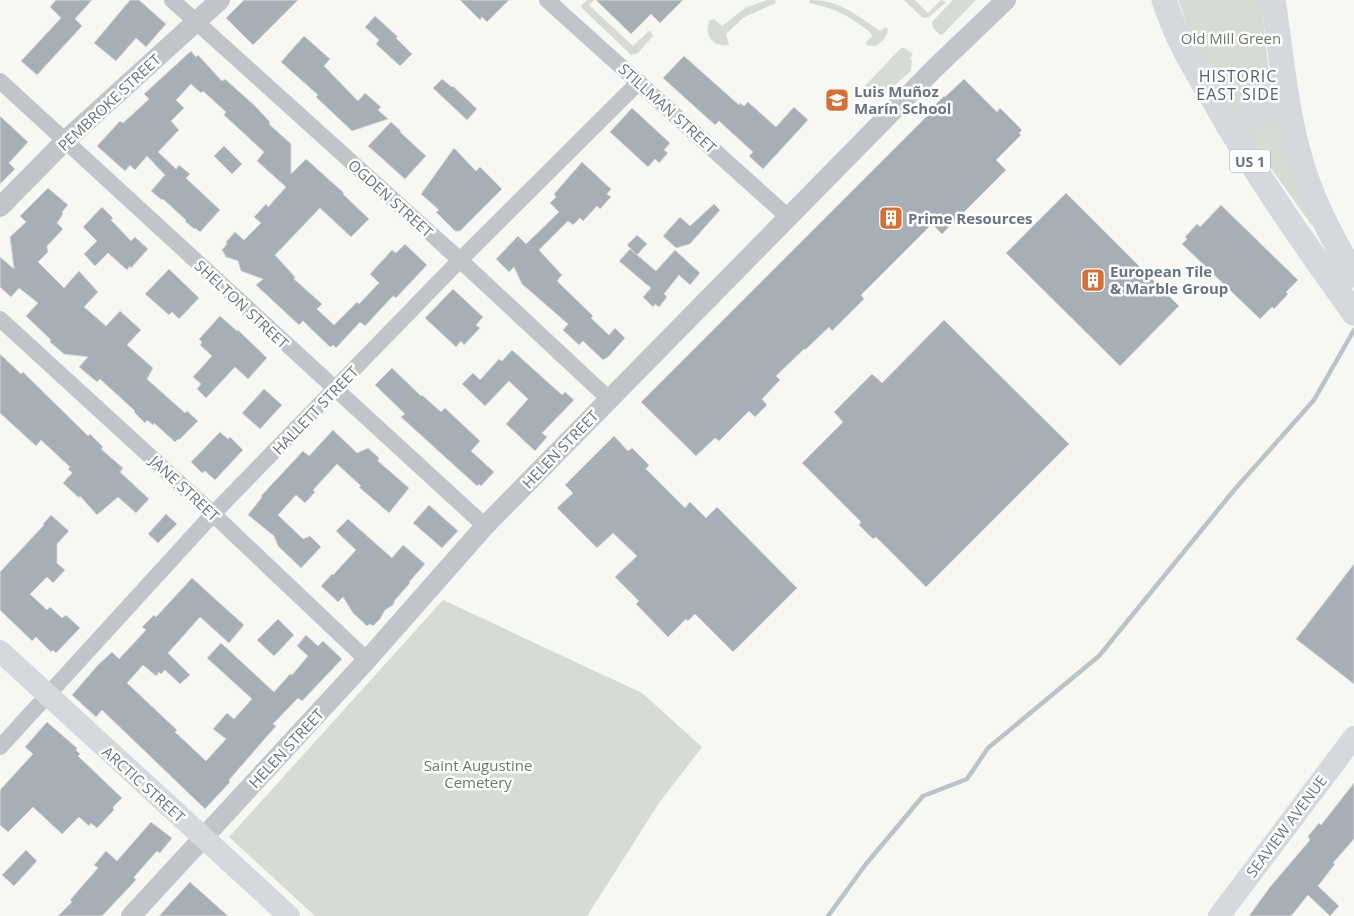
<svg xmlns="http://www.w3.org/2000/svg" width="1354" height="916" font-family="'Open Sans',sans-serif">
  <rect width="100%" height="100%" fill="#f7f7f4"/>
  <!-- green -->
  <g fill="#d6dcd4">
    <path d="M 587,0 L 594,0 L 589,5 L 633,46 L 650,30 L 653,36 L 638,53 L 631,55 L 582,8 L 581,6 Z"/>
    <path d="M 767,0 L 775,0 L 776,3 L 743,18 L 726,34 L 729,44 L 727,45 C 712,47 703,34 710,20 L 714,19 L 722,26 L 745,8 Z"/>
    <path d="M 810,0 C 840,0 856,15 880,31 L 886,27 L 888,29 C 886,39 878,49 867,45 L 866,42 L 872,36 L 870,32 C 849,16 835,8 809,3 Z"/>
    <path d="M 904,0 L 915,0 L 928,13 L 941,0 L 946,2 L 929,17 L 923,18 Z"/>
    <path d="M 953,0 L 976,0 L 943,34 L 940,35 L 933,28 L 932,22 Z"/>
    <path d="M 1178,0 L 1261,0 L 1270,82 L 1282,131 L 1313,227 L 1252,142 L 1193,42 Z"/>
    <path d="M 901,48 L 904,48 L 913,54 L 910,58 L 912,60 L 911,71 L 877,100 L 863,88 Z"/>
    <path d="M 443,600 L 642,693 L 702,747 L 659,803 L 587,916 L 315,916 L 229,837 Z"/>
  </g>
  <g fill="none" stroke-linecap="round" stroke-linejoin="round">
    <!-- stream -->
    <path stroke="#bbc3c8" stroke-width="4.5" d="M 828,916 L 866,864 L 923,796 L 967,779 L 988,748 L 1099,656 L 1235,489 L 1314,400 L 1354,330"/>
  </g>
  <!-- building -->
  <g fill="#a8aeb5" stroke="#d8d9d7">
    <path d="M 56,0 L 92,0 L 75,19 L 82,26 L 37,75 L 21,61 L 61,18 L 50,7 Z"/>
    <path d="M 130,0 L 139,0 L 166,24 L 146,47 L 136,38 L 116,61 L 94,43 Z"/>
    <path d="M 244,0 L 298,0 L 253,45 L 226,18 Z"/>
    <path d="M 460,0 L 509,0 L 487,22 L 482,17 L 480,20 Z"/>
    <path d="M 596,0 L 683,0 L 660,23 L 651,14 L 631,34 Z"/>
    <path d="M 375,16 L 398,37 L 396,38 L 412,54 L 400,66 L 376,44 L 379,40 L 365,27 Z"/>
    <path d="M 304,36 L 330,59 L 324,66 L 358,101 L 365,93 L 381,107 L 378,110 L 388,119 L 352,131 L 316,97 L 318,95 L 281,62 Z"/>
    <path d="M 191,51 L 196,57 L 198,55 L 222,81 L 225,79 L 255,106 L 270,122 L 269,124 L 291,144 L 291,174 L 306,159 L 344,193 L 343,194 L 369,219 L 351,237 L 320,208 L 275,255 L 295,277 L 294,279 L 322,304 L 317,309 L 334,325 L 357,302 L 359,304 L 379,283 L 370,274 L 392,250 L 396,253 L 405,244 L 427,265 L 396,298 L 393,296 L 365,326 L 360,322 L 336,348 L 333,345 L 330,347 L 303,321 L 299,325 L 256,285 L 263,279 L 241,271 L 238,261 L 226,257 L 222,250 L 227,244 L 226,242 L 235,232 L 244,240 L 261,223 L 254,217 L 266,204 L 268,207 L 286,187 L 257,161 L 264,152 L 224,115 L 226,112 L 203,91 L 201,93 L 191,84 L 176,100 L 184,108 L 171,121 L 179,130 L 158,152 L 176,169 L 179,165 L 190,174 L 186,178 L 220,210 L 200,232 L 195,228 L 194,229 L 185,221 L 186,220 L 163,199 L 162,200 L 151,191 L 165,175 L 147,156 L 135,170 L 130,165 L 125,171 L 97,146 L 120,121 L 123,123 L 149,99 L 144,94 Z"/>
    <path d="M 684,56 L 739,105 L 740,103 L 744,106 L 748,102 L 776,127 L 794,107 L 808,120 L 763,169 L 749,156 L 753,152 L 719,121 L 715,125 L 663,78 Z"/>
    <path d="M 442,79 L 452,87 L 453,86 L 477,109 L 467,120 L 433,88 Z"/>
    <path d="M 964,79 L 997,112 L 1000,108 L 1022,130 L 1019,133 L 1021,135 L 996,160 L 1006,170 L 942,234 L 932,224 L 861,295 L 864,299 L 832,331 L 829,327 L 805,350 L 804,349 L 776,376 L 780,380 L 762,399 L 767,405 L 755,417 L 749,411 L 719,441 L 715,438 L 696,456 L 641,402 L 929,114 L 928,112 L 944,96 L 945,97 Z"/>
    <path d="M 632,108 L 670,143 L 664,150 L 668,153 L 659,163 L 655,159 L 648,167 L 610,132 Z"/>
    <path d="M 0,116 L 28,142 L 9,163 L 15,169 L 0,184 Z"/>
    <path d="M 391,122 L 401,131 L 400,132 L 426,156 L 405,179 L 368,146 Z"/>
    <path d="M 224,146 L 242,164 L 232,174 L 214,156 Z"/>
    <path d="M 454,148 L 476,171 L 480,167 L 502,189 L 460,231 L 455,231 L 436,212 L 439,210 L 421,194 Z"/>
    <path d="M 582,162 L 611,189 L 607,194 L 611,197 L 600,209 L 597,206 L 583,221 L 580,218 L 573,225 L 568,221 L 539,250 L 562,275 L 557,281 L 593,316 L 591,318 L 609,335 L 615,328 L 625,338 L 608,357 L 603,360 L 583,341 L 579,345 L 563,330 L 568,324 L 522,284 L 514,267 L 509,272 L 496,259 L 518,236 L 526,244 L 559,212 L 550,203 L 556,197 L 554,194 Z"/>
    <path d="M 48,188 L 68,205 L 62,212 L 63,214 L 57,223 L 63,229 L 47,246 L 48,252 L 38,262 L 64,288 L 79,271 L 98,292 L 84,307 L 106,326 L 120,311 L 141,330 L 127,345 L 153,368 L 147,379 L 185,413 L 187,411 L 198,421 L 179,440 L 178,439 L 175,442 L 154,423 L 153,425 L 147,420 L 145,423 L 134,412 L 135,411 L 100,379 L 97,382 L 79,367 L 88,357 L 64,354 L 50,342 L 51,340 L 26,316 L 38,303 L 19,288 L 11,297 L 0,287 L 0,257 L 14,269 L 10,237 L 26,222 L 20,216 Z"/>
    <path d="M 1066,193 L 1179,306 L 1120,366 L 1006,253 Z"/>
    <path d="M 714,204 L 720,210 L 690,244 L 676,248 L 663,236 L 680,217 L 690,226 Z"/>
    <path d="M 1221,205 L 1298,280 L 1286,292 L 1288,294 L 1274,309 L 1272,307 L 1260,319 L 1182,244 L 1187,239 L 1185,237 L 1197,224 L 1200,227 Z"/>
    <path d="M 102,207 L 113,218 L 111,220 L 131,241 L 135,237 L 148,249 L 131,268 L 130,266 L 127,270 L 108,253 L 95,266 L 84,254 L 97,241 L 83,227 Z"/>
    <path d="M 637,235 L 647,244 L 637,255 L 627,245 Z"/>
    <path d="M 630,249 L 656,271 L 675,250 L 700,273 L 690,285 L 679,275 L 664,294 L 667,297 L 659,307 L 655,304 L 653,307 L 643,297 L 651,288 L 619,261 Z"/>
    <path d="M 169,269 L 199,298 L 179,319 L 172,312 L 169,315 L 145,294 Z"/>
    <path d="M 453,289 L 483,317 L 476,325 L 480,328 L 464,345 L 461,341 L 456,347 L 425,318 Z"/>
    <path d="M 220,316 L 237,331 L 238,330 L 267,358 L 248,379 L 235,367 L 206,398 L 197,389 L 201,384 L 193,377 L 212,356 L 200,345 L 202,342 L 199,339 Z"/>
    <path d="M 944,320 L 1069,444 L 926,587 L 876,537 L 873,539 L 859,525 L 861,522 L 802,463 L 843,422 L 834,412 L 872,374 L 882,383 Z"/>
    <path d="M 512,350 L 562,395 L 565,392 L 574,400 L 542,433 L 547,437 L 535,451 L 506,424 L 528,399 L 509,381 L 485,406 L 462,384 L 473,373 L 480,380 L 499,359 L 502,361 Z"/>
    <path d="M 0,354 L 21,374 L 23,372 L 88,436 L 90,434 L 103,447 L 101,449 L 123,468 L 120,472 L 149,499 L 136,513 L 118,497 L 97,515 L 80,496 L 79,498 L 63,483 L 72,473 L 68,469 L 70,467 L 41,440 L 36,446 L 0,413 Z"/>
    <path d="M 392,368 L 421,396 L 422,395 L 441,412 L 445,408 L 480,441 L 471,451 L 494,472 L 481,486 L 479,484 L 477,486 L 401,417 L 405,414 L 375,385 Z"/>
    <path d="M 264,389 L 282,405 L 260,429 L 242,413 Z"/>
    <path d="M 333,430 L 357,453 L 368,448 L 379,458 L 378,461 L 409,488 L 389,513 L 359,487 L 361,486 L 337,464 L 313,490 L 315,492 L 305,503 L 296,495 L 278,515 L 303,539 L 310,536 L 321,547 L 301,568 L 278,546 L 274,536 L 248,515 L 262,497 L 261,496 L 303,451 L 309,456 Z"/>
    <path d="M 220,432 L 228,439 L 230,437 L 243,450 L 215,480 L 205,471 L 202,473 L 191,462 Z"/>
    <path d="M 614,436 L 628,451 L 632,448 L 649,465 L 646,469 L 685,508 L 690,502 L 706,518 L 717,507 L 797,588 L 733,652 L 695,614 L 688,621 L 686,619 L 668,637 L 636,604 L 639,601 L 615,577 L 637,556 L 613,533 L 597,548 L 557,508 L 573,493 L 565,485 Z"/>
    <path d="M 429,505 L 458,531 L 442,548 L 413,523 Z"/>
    <path d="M 166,514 L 177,524 L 158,543 L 148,534 Z"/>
    <path d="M 51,515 L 69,531 L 57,544 L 57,563 L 65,570 L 53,583 L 47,577 L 30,594 L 47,610 L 50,607 L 62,618 L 66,615 L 80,628 L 56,653 L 53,650 L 51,652 L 36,637 L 32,641 L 0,610 L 0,572 L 44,525 L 43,524 Z"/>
    <path d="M 348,519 L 392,558 L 403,545 L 425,564 L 409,582 L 410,583 L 395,600 L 393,605 L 385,610 L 380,619 L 373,626 L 370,624 L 367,626 L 353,613 L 343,597 L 338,602 L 321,586 L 332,574 L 333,575 L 356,550 L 336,531 Z"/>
    <path d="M 1354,564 L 1354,684 L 1296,639 Z"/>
    <path d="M 192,578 L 244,625 L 229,643 L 200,617 L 168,653 L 190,675 L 180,684 L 165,670 L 161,674 L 159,672 L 156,676 L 143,665 L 127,683 L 177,730 L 175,732 L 206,761 L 226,739 L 213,729 L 227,713 L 234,719 L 252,699 L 207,658 L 221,643 L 274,692 L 290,674 L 292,675 L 308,656 L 297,646 L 306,635 L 318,646 L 323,641 L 342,659 L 302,701 L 298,698 L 273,724 L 276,726 L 229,780 L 230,782 L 205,809 L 102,710 L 96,717 L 72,695 L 97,666 L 112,652 L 119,659 L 146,630 L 142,627 L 154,615 L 156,617 Z"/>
    <path d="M 278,619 L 294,635 L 274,656 L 257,640 Z"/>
    <path d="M 47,722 L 77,748 L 76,750 L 80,754 L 78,756 L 122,798 L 113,807 L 114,810 L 97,828 L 91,823 L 89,826 L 79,817 L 62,834 L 33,807 L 8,832 L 0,825 L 0,790 L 33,754 L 25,747 Z"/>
    <path d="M 1354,783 L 1354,839 L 1333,863 L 1335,864 L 1318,886 L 1339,906 L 1330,916 L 1308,895 L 1291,916 L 1249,916 L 1270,887 L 1310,840 L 1308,836 L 1319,823 L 1321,825 Z"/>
    <path d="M 151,822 L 172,838 L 160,853 L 157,851 L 134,877 L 136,880 L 102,916 L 58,916 L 72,902 L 70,900 L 98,868 L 94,865 L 106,851 L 117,861 Z"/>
    <path d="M 26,850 L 37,861 L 14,886 L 2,875 Z"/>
    <path d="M 190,882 L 228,916 L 159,916 Z"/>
  </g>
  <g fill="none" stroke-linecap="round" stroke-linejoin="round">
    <!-- minor -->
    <g stroke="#c1c4c8" stroke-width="16">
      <path d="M 172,0 L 460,260 L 609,399"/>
      <path d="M 547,0 L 788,217"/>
      <path d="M 0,81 L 485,526"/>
      <path d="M 0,319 L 213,514 L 367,660"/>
      <path d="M 0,747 L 213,514 L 460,260 L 639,82"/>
    </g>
    <!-- tertiary -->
    <g stroke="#c1c4c8" stroke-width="20">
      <path d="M 0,207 L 65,141 L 220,0"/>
      <path d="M 131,916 L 367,660 L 485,526 L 935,68 L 1006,0"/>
    </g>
    <!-- secondary -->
    <g stroke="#d5d8dc" stroke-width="22">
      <path d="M 0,651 L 289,916"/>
      <path d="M 1219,916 L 1354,737"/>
    </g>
    <!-- primary -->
    <g stroke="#d5d8dc" stroke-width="25">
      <path d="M 1164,0 C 1175,35 1194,68 1213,99 C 1255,174 1304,243 1354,313"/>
      <path d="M 1273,0 C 1281,51 1285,104 1299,154 C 1310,197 1331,237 1354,275"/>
      <path d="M 1228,126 L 1287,99"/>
    </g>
  </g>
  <!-- icons -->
  <defs>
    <g id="school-square" transform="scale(1.25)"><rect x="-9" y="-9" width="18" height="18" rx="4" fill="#d57136" stroke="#fff"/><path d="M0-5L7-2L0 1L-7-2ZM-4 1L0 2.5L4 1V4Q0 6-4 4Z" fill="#fff"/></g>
    <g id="building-square" transform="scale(1.25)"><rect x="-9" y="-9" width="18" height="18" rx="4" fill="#d57136" stroke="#fff"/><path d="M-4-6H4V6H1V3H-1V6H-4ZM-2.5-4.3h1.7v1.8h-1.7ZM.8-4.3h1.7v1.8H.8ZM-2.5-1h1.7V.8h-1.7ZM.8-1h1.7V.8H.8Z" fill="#fff"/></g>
  </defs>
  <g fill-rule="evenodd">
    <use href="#school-square" x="837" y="100"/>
    <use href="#building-square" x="891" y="218"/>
    <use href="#building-square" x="1093" y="280"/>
  </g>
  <g text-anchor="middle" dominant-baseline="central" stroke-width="5" stroke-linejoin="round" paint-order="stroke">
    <!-- shield labels -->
    <rect fill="#fff" stroke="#959da8" stroke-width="1" x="1230" y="149.5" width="40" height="23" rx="4"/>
    <g font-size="14" font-weight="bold" fill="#687383">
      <text x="1250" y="161">US 1</text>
    </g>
    <!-- park labels -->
    <g font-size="15" fill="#687b67" stroke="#fff">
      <text x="1231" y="38">Old Mill Green</text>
      <text x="478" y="765">Saint Augustine<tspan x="478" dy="17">Cemetery</tspan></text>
    </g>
    <!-- poi labels -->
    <g font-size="15" font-weight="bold" fill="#687383" stroke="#fff" text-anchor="start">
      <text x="854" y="91">Luis Muñoz<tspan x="854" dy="17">Marín School</tspan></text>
      <text x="908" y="218">Prime Resources</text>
      <text x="1110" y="271">European Tile<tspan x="1110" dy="17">&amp; Marble Group</tspan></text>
    </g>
    <!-- street labels -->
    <g font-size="15" fill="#687383" stroke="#fff">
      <text transform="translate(109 102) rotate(-43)">PEMBROKE STREET</text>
      <text transform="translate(668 108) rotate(42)">STILLMAN STREET</text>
      <text transform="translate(391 198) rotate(42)">OGDEN STREET</text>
      <text transform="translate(242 304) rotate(43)">SHELTON STREET</text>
      <text transform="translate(315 410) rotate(-46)">HALLETT STREET</text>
      <text transform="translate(560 449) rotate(-46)">HELEN STREET</text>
      <text transform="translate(185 488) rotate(43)">JANE STREET</text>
      <text transform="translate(286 748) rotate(-47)">HELEN STREET</text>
      <text transform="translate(144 784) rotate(42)">ARCTIC STREET</text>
      <text transform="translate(1286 826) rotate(-53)">SEAVIEW AVENUE</text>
    </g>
    <!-- neighbourhood labels -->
    <g font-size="16" letter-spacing="1" fill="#565e69" stroke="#fff">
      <text x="1238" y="76">HISTORIC<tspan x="1238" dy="18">EAST SIDE</tspan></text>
    </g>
  </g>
</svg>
